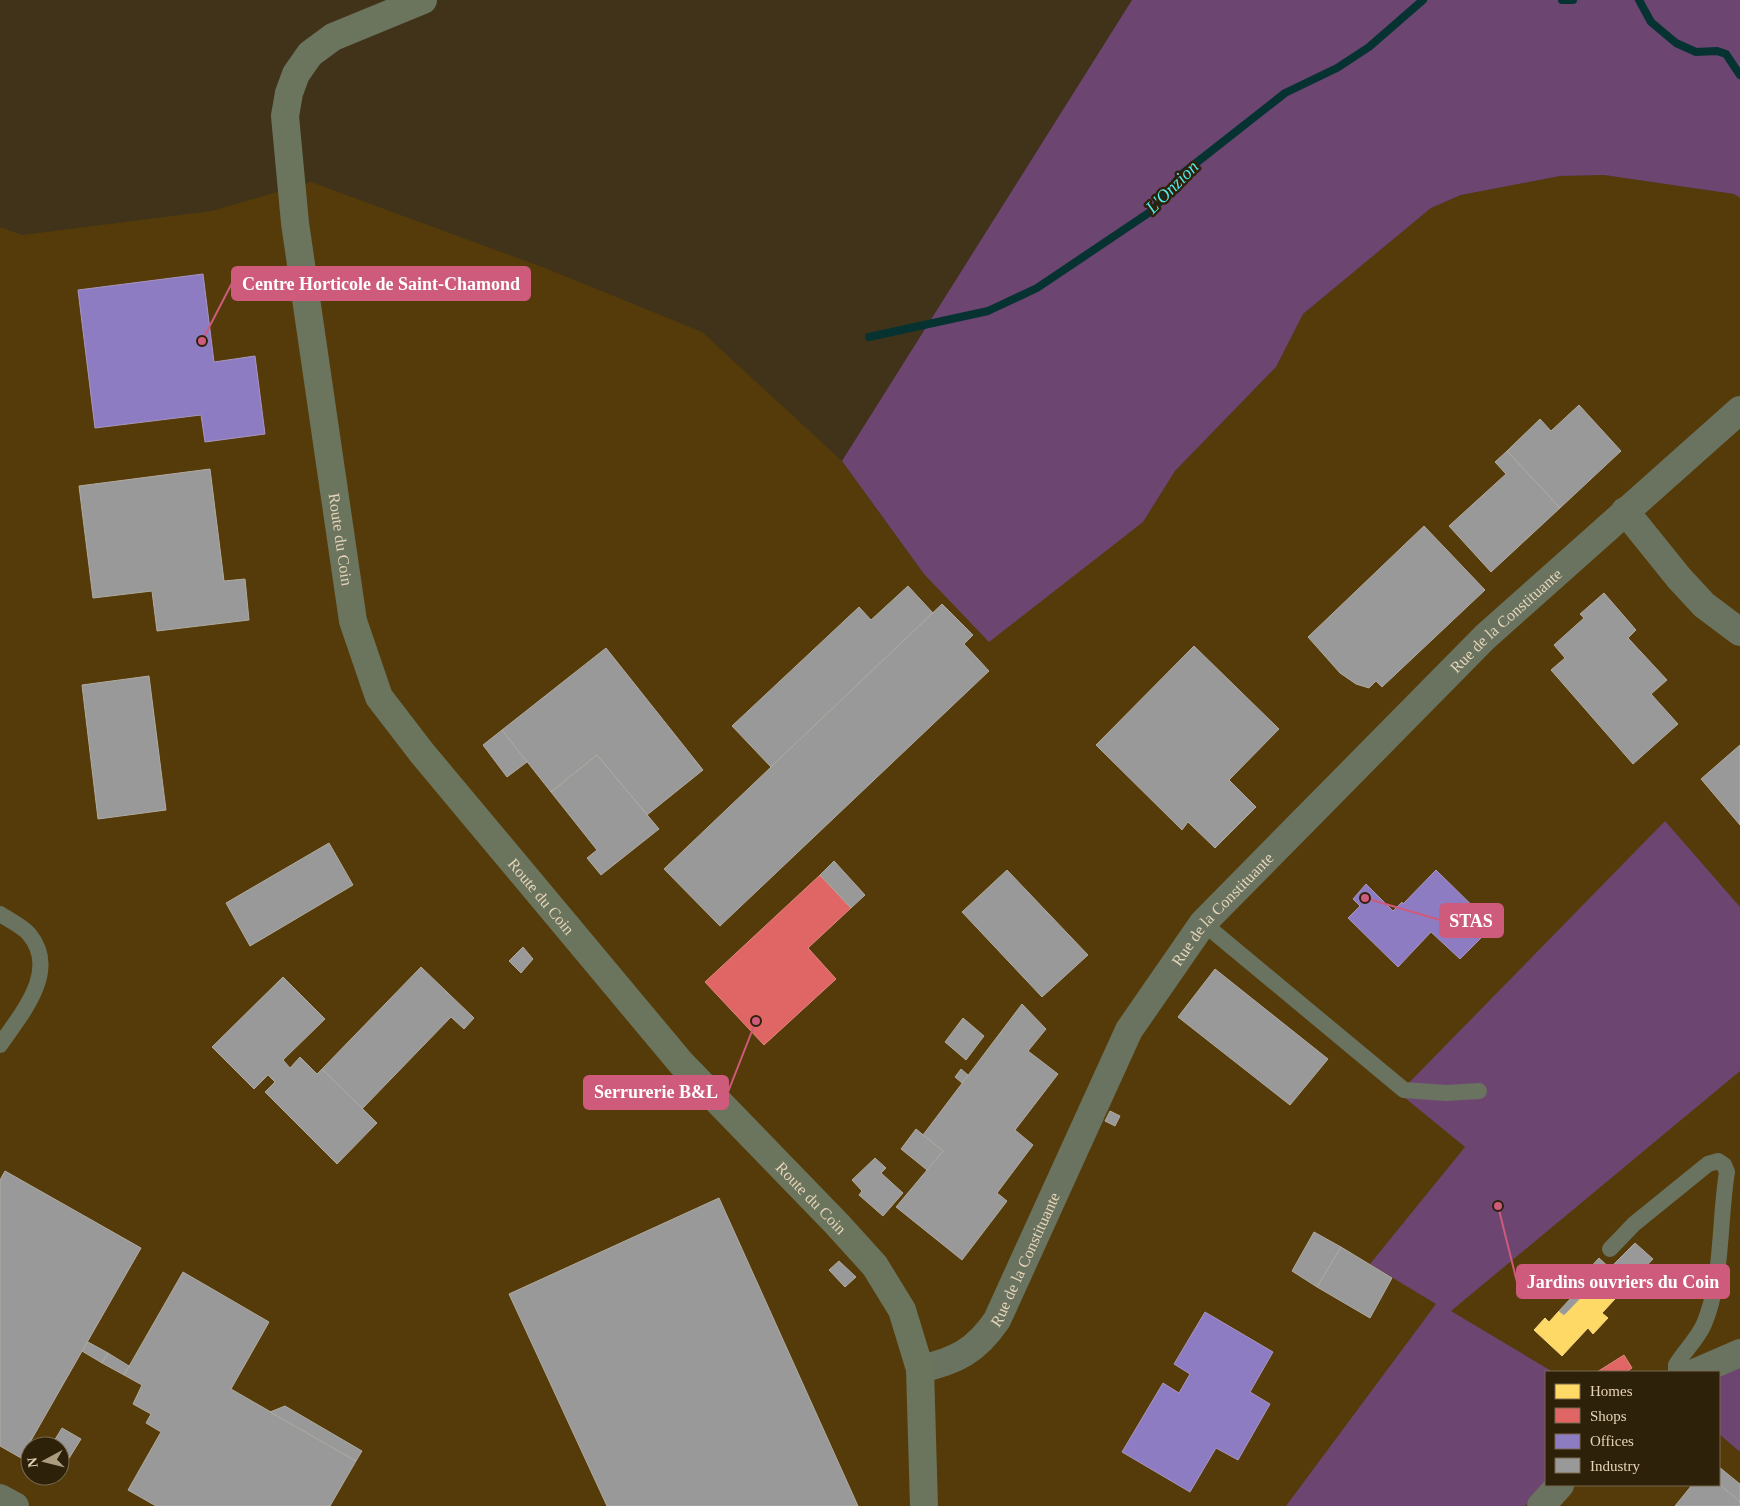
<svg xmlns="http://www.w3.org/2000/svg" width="1740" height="1506" font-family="Georgia,serif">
  <rect width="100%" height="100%" fill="#403319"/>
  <!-- built -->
  <path fill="#543b09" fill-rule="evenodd" d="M 1604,175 L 1734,194 L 1740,198 L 1740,1360 L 1719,1372 L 1546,1372 L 1546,1485 L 1719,1485 L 1719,1434 L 1740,1452 L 1740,1506 L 0,1506 L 0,227 L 22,235 L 212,211 L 311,182 L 545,268 L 702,332 L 842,461 L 924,574 L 1143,522 L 1175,471 L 1276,367 L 1303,314 L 1431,208 L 1461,195 L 1560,176 ZM 30,1446 L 60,1446 L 60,1476 L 30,1476 Z"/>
  <!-- green -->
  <g fill="#6c4571">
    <path d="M 1132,0 L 1740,0 L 1740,198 L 1734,194 L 1604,175 L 1560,176 L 1461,195 L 1431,208 L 1303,314 L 1276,367 L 1175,471 L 1143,522 L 989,642 L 924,574 L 842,461 Z"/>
    <path d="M 1665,821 L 1740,907 L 1740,1071 L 1451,1311 L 1553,1372 L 1546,1372 L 1546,1483 L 1525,1506 L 1286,1506 L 1436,1304 L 1370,1264 L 1465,1147 L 1399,1093 Z"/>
    <path d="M 1740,1360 L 1740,1452 L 1719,1434 L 1719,1375 Z"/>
  </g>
  <!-- homes -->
  <path fill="#ffd966" stroke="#f7d87f" d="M 1613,1271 L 1628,1285 L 1602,1313 L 1608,1318 L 1593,1334 L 1588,1328 L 1562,1356 L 1534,1330 L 1545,1318 L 1549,1322 L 1559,1311 L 1564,1315 L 1588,1290 L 1583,1285 L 1594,1273 L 1603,1282 Z"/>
  <!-- shops -->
  <g fill="#e06666" stroke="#e2877f">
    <path d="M 820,875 L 851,908 L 808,948 L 836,979 L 764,1045 L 705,982 Z"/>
    <path d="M 1624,1355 L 1632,1368 L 1626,1372 L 1597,1372 Z"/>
  </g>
  <!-- offices -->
  <g fill="#8e7cc3" stroke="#a896c0">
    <path d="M 203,274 L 214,362 L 255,356 L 265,434 L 205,442 L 201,415 L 95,428 L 78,290 Z"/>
    <path d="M 1436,870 L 1493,926 L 1460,959 L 1431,932 L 1398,967 L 1348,918 L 1360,906 L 1353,899 L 1366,884 L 1393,911 L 1402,902 L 1403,904 Z"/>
    <path d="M 1205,1312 L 1273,1352 L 1250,1392 L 1270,1404 L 1238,1460 L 1216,1448 L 1190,1492 L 1122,1452 L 1163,1383 L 1179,1393 L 1190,1374 L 1174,1364 Z"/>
  </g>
  <!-- industry -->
  <g fill="#999" stroke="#b0aba2">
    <path d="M 1579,405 L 1621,451 L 1560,508 L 1507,451 L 1540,419 L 1551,431 Z"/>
    <path d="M 1507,451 L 1560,508 L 1491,572 L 1449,526 L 1506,474 L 1495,462 Z"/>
    <path d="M 210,469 L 224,581 L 245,579 L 249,620 L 157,631 L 152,591 L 93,598 L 79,486 Z"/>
    <path d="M 1424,526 L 1485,590 L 1382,687 L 1376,681 L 1369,688 L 1356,684 L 1340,673 L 1308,637 Z"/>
    <path d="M 908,586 L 933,613 L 771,767 L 732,726 L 859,607 L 871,620 Z"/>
    <path d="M 1604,593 L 1636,630 L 1628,638 L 1667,680 L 1651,694 L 1678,724 L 1633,764 L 1551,670 L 1565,658 L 1554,645 L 1584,618 L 1580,614 Z"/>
    <path d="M 942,604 L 973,635 L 964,644 L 989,671 L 720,926 L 664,869 Z"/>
    <path d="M 1194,646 L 1279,729 L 1229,780 L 1256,807 L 1215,848 L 1188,822 L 1182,830 L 1096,745 Z"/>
    <path d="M 606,648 L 703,770 L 647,815 L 597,755 L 551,792 L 502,730 Z"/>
    <path d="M 149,676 L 166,810 L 98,819 L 82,685 Z"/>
    <path d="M 502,730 L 527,762 L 507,777 L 483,745 Z"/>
    <path d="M 1740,745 L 1740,825 L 1701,779 Z"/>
    <path d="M 597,755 L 659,829 L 601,875 L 587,858 L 597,850 L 551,792 Z"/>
    <path d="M 329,843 L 353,885 L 250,946 L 226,903 Z"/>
    <path d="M 834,861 L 865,895 L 851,908 L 820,875 Z"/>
    <path d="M 1007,870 L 1088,955 L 1042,997 L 962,912 Z"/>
    <path d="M 523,947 L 533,959 L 521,973 L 509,961 Z"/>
    <path d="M 421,967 L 474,1018 L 464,1029 L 451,1017 L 362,1109 L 322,1069 Z"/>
    <path d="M 1215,969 L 1328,1059 L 1290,1105 L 1178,1017 Z"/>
    <path d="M 283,977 L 325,1019 L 283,1060 L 290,1068 L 300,1057 L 317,1074 L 322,1069 L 377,1123 L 337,1164 L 265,1092 L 275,1082 L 268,1075 L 254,1089 L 212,1047 Z"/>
    <path d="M 1022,1004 L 1046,1029 L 1028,1051 L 1058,1074 L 1015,1130 L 1033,1145 L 997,1193 L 1007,1201 L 962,1260 L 896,1207 L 943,1151 L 923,1135 Z"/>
    <path d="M 963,1018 L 984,1036 L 966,1060 L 945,1042 Z"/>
    <path d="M 961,1069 L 968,1075 L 962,1083 L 955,1077 Z"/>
    <path d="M 1110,1111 L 1120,1116 L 1115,1126 L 1105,1121 Z"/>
    <path d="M 916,1129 L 943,1151 L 927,1170 L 901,1149 Z"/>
    <path d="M 875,1158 L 886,1168 L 881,1173 L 903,1193 L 883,1216 L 859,1195 L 862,1191 L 852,1180 Z"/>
    <path d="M 5,1171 L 141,1248 L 21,1458 L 0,1446 L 0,1180 Z"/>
    <path d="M 719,1198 L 858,1506 L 607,1506 L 509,1294 Z"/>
    <path d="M 1314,1232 L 1341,1247 L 1317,1287 L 1292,1271 Z"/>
    <path d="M 1635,1243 L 1653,1259 L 1628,1285 L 1610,1268 Z"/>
    <path d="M 1341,1247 L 1392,1278 L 1370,1318 L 1317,1287 Z"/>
    <path d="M 1599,1258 L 1613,1271 L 1603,1282 L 1588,1270 Z"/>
    <path d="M 839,1261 L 856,1277 L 845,1287 L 829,1270 Z"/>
    <path d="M 183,1272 L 269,1322 L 231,1389 L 356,1461 L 330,1506 L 156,1506 L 128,1490 L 161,1432 L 146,1423 L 151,1414 L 133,1404 L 142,1385 L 124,1375 Z"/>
    <path d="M 1583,1285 L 1588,1290 L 1564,1315 L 1559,1311 Z"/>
    <path d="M 88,1342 L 108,1353 L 102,1363 L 82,1351 Z"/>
    <path d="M 108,1353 L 129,1366 L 124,1375 L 102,1363 Z"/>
    <path d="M 285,1406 L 362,1451 L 356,1461 L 270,1412 Z"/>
    <path d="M 62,1428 L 81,1439 L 68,1460 L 60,1456 L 60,1446 L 51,1446 Z"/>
    <path d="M 60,1456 L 68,1460 L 60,1474 Z"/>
    <path d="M 1719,1467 L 1740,1484 L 1740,1502 L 1719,1484 Z"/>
    <path d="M 1719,1484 L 1740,1502 L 1740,1506 L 1675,1506 L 1692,1485 Z"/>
  </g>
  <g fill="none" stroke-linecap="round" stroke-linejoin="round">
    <!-- stream -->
    <g stroke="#063332" stroke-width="8">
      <path d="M 1562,0 L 1573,0"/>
      <path d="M 1639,0 L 1651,22 L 1676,43 L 1696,52 L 1717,51 L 1726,54 L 1740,75"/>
      <path d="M 869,337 L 988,311 L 1037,288 L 1153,210 L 1182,174 L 1285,93 L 1337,68 L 1369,47 L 1423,0"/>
    </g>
    <!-- service -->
    <g stroke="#6a7360" stroke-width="16">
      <path d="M 0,914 C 9,920 22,926 29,934 C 60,971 21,1014 0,1045"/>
      <path d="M 1203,923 L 1404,1090 L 1446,1093 L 1479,1091"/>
      <path d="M 1610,1249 L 1634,1224 L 1708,1164 L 1718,1161 L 1724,1165 L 1727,1172 C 1719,1220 1723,1280 1704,1324 C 1697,1340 1684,1351 1676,1365 L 1676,1372"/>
    </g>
    <!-- minor -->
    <g stroke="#6a7360" stroke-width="28">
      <path d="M 1625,511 L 1679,578 L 1704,605 L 1740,632"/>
      <path id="s1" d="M 920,1369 C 956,1361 976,1351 997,1320 L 1129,1030 L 1203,923 L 1485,637 L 1740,410"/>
      <path d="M 1696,1372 L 1740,1353"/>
      <path d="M 0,1498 L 15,1506"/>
      <path d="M 1541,1506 L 1560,1485"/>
    </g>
    <!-- secondary -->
    <path stroke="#6b745d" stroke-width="28" id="s2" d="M 423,0 L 333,37 L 310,54 L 296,74 L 289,93 L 285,116 L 295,223 L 353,621 L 379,697 L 422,753 L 681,1063 L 837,1224 L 875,1266 L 902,1310 L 920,1369 L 924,1506"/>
  </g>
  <g text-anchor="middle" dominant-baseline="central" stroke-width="5" stroke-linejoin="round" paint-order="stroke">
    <!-- street labels -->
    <g font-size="16" fill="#e5d4b8" stroke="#2e2109">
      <text stroke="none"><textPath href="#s2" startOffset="621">Route du Coin</textPath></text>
      <text stroke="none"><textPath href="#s1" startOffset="971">Rue de la Constituante</textPath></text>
      <text stroke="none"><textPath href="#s2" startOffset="1041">Route du Coin</textPath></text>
      <text stroke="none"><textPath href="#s1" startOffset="566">Rue de la Constituante</textPath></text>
      <text stroke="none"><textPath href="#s2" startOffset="1446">Route du Coin</textPath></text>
      <text stroke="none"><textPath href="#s1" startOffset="161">Rue de la Constituante</textPath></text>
    </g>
    <!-- water labels -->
    <g font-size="18" font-style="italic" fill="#52e9ef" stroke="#2e2109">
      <text transform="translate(1172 187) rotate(-45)">L'Onzion</text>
    </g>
  </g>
  <!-- callouts -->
  <path fill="none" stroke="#ce5a7c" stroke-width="2" d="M202 341L232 283M1365 898L1440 920M756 1021L728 1092M1498 1206L1517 1282"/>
  <g fill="#ce5a7c" stroke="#2e2109" stroke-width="2">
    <circle cx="202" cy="341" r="5"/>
    <circle cx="1365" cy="898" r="5"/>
    <circle cx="756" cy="1021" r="5"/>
    <circle cx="1498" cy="1206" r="5"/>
  </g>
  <g fill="#ce5a7c" stroke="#ce5a7c" stroke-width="2">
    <rect x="232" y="267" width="298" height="33" rx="5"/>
    <rect x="1440" y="904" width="63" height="33" rx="5"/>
    <rect x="584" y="1076" width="144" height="33" rx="5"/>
    <rect x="1517" y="1265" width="212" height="33" rx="5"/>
  </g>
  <g font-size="18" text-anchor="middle" font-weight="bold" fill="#fff">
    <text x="381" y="290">Centre Horticole de Saint-Chamond</text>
    <text x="1471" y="927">STAS</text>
    <text x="656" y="1098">Serrurerie B&amp;L</text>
    <text x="1623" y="1288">Jardins ouvriers du Coin</text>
  </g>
  <!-- legend -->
  <rect x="1545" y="1371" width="175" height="115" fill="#2e2109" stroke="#77694f"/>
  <rect x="1555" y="1384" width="25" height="15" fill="#ffd966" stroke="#77694f"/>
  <text x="1590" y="1396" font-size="15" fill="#e5d4b8">Homes</text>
  <rect x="1555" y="1408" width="25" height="15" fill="#e06666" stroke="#77694f"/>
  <text x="1590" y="1421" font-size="15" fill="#e5d4b8">Shops</text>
  <rect x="1555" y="1434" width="25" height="15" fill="#8e7cc3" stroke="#77694f"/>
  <text x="1590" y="1446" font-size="15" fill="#e5d4b8">Offices</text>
  <rect x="1555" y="1458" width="25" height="15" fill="#999999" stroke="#77694f"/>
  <text x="1590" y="1471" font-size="15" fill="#e5d4b8">Industry</text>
  <!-- north arrow -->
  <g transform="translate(45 1461) rotate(263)"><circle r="24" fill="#2e2109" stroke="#77694f"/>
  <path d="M0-4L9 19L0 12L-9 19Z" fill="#ab9c80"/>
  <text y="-8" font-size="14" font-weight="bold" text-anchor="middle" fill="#e5d4b8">N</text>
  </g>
</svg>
